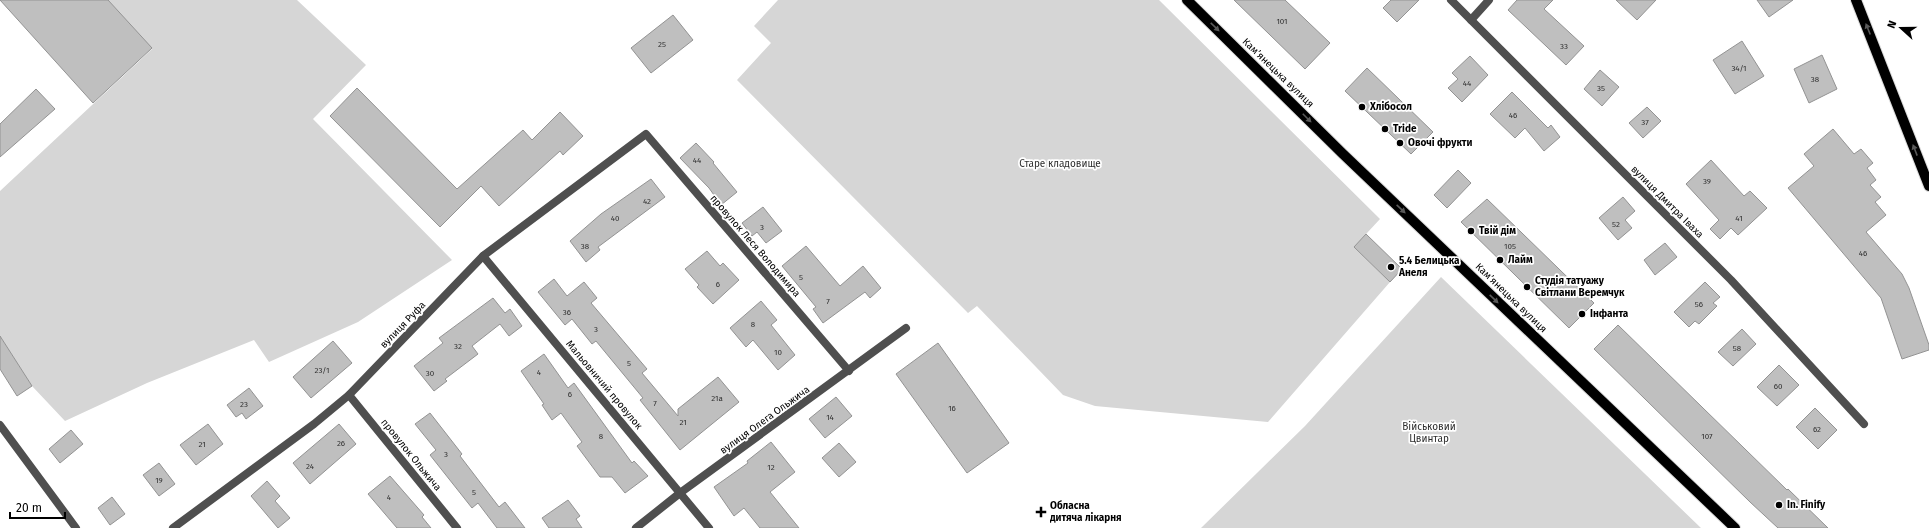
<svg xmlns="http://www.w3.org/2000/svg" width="1929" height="528" font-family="'Fira Sans',sans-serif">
  <rect width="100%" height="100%" fill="#fff"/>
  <!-- green -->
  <g fill="#d6d6d6">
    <path d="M 108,0 L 297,0 L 366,65 L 313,119 L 452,260 L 358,322 L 269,362 L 254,340 L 147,383 L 65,421 L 32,386 L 0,336 L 0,191 L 152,49 Z"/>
    <path d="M 778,0 L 1159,0 L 1380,219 L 1354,247 L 1390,282 L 1268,422 L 1095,406 L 1063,395 L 977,306 L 968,313 L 737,80 L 771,43 L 754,26 Z"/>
    <path d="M 1441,277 L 1701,528 L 1201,528 L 1305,426 Z"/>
  </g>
  <!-- building -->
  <g fill="#bfbfbf" stroke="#939393">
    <path d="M 0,0 L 108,0 L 152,48 L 93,103 Z"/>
    <path d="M 1234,0 L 1285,0 L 1330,43 L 1305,69 Z"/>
    <path d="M 1391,0 L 1419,0 L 1397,22 L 1383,8 Z"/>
    <path d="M 1517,0 L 1553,0 L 1544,9 L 1584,46 L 1566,65 L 1508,10 Z"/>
    <path d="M 1616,0 L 1656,0 L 1637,20 Z"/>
    <path d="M 1757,0 L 1793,0 L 1769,17 Z"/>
    <path d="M 673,15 L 693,40 L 651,73 L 631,48 Z"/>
    <path d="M 1742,41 L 1764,76 L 1735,94 L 1713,60 Z"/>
    <path d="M 1822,55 L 1837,89 L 1809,103 L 1794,69 Z"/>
    <path d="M 1470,56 L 1488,75 L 1462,102 L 1448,88 L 1458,79 L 1452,73 Z"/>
    <path d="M 1367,68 L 1433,132 L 1411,154 L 1345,91 Z"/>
    <path d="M 1600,70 L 1619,87 L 1602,106 L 1584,89 Z"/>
    <path d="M 357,88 L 457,189 L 523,130 L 532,140 L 560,112 L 583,136 L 563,155 L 560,151 L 499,206 L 481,186 L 440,227 L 330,116 Z"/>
    <path d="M 36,89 L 55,109 L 0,157 L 0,124 Z"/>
    <path d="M 1512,92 L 1548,128 L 1551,125 L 1560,137 L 1544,151 L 1525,128 L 1515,138 L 1490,114 Z"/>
    <path d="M 1647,107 L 1661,121 L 1643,138 L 1629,123 Z"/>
    <path d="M 1833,129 L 1854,154 L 1861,149 L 1873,163 L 1867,168 L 1876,180 L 1870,185 L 1881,197 L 1875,202 L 1886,215 L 1866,232 L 1902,274 L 1909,288 L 1929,345 L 1929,350 L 1902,359 L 1881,298 L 1788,188 L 1814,166 L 1804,154 Z"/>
    <path d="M 696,143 L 714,162 L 713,163 L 737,192 L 721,205 L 709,188 L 680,158 Z"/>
    <path d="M 1711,160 L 1744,196 L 1750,191 L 1767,208 L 1738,235 L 1731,228 L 1720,239 L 1710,229 L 1719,220 L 1686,184 Z"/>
    <path d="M 1458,170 L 1471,183 L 1447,208 L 1434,195 Z"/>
    <path d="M 651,179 L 665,197 L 598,247 L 600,250 L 586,262 L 570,241 L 601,214 Z"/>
    <path d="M 1623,197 L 1635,211 L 1625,220 L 1632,228 L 1618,240 L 1599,218 Z"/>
    <path d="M 1487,199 L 1594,303 L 1569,328 L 1461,222 Z"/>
    <path d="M 763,207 L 782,231 L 766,243 L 757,232 L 752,236 L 742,223 Z"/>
    <path d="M 1366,234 L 1402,269 L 1390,282 L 1354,247 Z"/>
    <path d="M 1665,243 L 1677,257 L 1655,275 L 1644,260 Z"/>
    <path d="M 806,246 L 840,286 L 863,266 L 881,288 L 870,298 L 865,292 L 823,323 L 813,309 L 816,307 L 782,266 Z"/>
    <path d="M 707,251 L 720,266 L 723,263 L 739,280 L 713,304 L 697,287 L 699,285 L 685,269 Z"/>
    <path d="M 554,279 L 567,296 L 584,282 L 597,298 L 591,303 L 647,369 L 642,373 L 678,416 L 678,409 L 718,377 L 739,402 L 680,450 L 640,400 L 643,398 L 596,341 L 592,344 L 572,319 L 565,325 L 538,292 Z"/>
    <path d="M 1705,282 L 1720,297 L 1713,303 L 1717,306 L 1699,324 L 1695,321 L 1689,327 L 1674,312 Z"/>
    <path d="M 493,298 L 505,313 L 510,309 L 522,326 L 509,336 L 500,324 L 472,346 L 478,354 L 445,379 L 447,381 L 434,391 L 414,366 L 443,343 L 439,338 Z"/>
    <path d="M 761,301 L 777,320 L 771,325 L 795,355 L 778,370 L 753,340 L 746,347 L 730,328 Z"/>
    <path d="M 1618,325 L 1787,490 L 1788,489 L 1828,528 L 1778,528 L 1750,502 L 1594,349 Z"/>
    <path d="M 1742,329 L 1756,344 L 1733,366 L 1718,352 Z"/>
    <path d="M 0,336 L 32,386 L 17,396 L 0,369 Z"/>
    <path d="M 333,341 L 352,363 L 311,398 L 293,377 Z"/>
    <path d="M 938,343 L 1009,443 L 967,473 L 896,374 Z"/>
    <path d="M 544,354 L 568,388 L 574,383 L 632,463 L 634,461 L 648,476 L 625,493 L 612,477 L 600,477 L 577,446 L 582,442 L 561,413 L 552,420 L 542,405 L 544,404 L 521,371 Z"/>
    <path d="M 1779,365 L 1799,385 L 1777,406 L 1757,387 Z"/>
    <path d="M 249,388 L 263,406 L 246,419 L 242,413 L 236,417 L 227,405 Z"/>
    <path d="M 836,397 L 852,416 L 825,438 L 809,419 Z"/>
    <path d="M 1815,408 L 1837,430 L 1818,449 L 1796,427 Z"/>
    <path d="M 430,413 L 462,454 L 460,456 L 499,507 L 505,502 L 525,528 L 497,528 L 478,503 L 472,508 L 430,455 L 436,450 L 415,424 Z"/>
    <path d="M 208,424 L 223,444 L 196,465 L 180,445 Z"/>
    <path d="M 339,424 L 356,444 L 310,484 L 293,463 Z"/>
    <path d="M 71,430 L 83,444 L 60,463 L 49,449 Z"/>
    <path d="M 771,442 L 795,472 L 770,492 L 799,528 L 760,528 L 744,508 L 734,516 L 714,487 L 748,463 L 747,461 Z"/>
    <path d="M 839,443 L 856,462 L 839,477 L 822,458 Z"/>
    <path d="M 159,463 L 175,484 L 159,496 L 143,475 Z"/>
    <path d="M 390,476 L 424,515 L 422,517 L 431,528 L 397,528 L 368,494 Z"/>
    <path d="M 267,481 L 280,496 L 275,501 L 290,518 L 278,528 L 251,496 Z"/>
    <path d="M 112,497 L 125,514 L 110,525 L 98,508 Z"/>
    <path d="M 568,500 L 580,516 L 576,519 L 582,528 L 549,528 L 542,518 Z"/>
  </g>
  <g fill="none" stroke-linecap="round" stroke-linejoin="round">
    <!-- primary casing -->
    <g stroke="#dbdbdb" stroke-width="12">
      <g id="primary">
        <path d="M 1187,0 L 1343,154 L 1735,528"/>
        <path d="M 1856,0 L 1929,186"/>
      </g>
    </g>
    <!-- street -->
    <g stroke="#4f4f4f" stroke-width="8">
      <path d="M 1451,0 L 1731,280 L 1864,424"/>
      <path d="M 1471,20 L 1489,0"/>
      <path d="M 483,256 L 709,528"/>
      <path d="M 349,395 L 457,528"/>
      <path d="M 0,425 L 76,528"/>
      <path d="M 173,528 L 314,424 L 349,395 L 483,256 L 646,134 L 849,371"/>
      <path d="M 636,528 L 680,493 L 906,328"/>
    </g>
    <!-- primary -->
    <use href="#primary" stroke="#000" stroke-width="10"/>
  </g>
  <!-- one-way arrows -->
  <defs><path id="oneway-solid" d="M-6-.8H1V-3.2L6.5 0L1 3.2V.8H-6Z"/></defs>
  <g fill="#595959">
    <use href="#oneway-solid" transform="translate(1215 27) rotate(44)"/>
    <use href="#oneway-solid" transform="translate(1868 29) rotate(-112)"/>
    <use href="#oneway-solid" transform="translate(1307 118) rotate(45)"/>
    <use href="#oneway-solid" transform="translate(1915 150) rotate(-111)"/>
    <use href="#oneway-solid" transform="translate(1401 209) rotate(43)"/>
    <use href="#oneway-solid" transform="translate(1494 299) rotate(44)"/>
  </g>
  <!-- markers -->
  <g fill="#000" stroke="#fff" stroke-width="1.5">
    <circle cx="1362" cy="107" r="4"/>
    <circle cx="1385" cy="129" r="4"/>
    <circle cx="1400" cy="143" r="4"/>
    <circle cx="1471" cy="231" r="4"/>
    <circle cx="1500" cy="260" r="4"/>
    <circle cx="1391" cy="267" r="4"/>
    <circle cx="1527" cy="287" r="4"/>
    <circle cx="1582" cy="314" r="4"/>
    <circle cx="1779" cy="505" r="4"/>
    <path d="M1039 506h4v4h4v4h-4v4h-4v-4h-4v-4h4z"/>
  </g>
  <g text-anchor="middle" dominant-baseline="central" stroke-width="3.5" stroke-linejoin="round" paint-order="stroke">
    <!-- number labels -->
    <g font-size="8" fill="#303030">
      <text x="1282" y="21">101</text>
      <text x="662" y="44">25</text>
      <text x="1564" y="46">33</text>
      <text x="1739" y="68">34/1</text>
      <text x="1815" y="79">38</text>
      <text x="1467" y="83">44</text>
      <text x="1601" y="88">35</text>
      <text x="1513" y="115">46</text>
      <text x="1645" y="122">37</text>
      <text x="697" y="160">44</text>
      <text x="1707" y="181">39</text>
      <text x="647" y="201">42</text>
      <text x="615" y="218">40</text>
      <text x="1739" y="218">41</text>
      <text x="1616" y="224">52</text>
      <text x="762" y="227">3</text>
      <text x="585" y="246">38</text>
      <text x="1510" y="246">105</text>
      <text x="1863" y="253">46</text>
      <text x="801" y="277">5</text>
      <text x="718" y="284">6</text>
      <text x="828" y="301">7</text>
      <text x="1699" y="304">56</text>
      <text x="567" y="312">36</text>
      <text x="753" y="324">8</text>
      <text x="596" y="329">3</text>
      <text x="458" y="346">32</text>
      <text x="1737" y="348">58</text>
      <text x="778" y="352">10</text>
      <text x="629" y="363">5</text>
      <text x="322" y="370">23/1</text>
      <text x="539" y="372">4</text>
      <text x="430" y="373">30</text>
      <text x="1778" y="386">60</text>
      <text x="570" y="394">6</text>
      <text x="717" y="398">21а</text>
      <text x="655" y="403">7</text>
      <text x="244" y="404">23</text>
      <text x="952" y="408">16</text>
      <text x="830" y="417">14</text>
      <text x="683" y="422">21</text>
      <text x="1817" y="429">62</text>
      <text x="601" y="436">8</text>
      <text x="1707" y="436">107</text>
      <text x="341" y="443">26</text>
      <text x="202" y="444">21</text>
      <text x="446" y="454">3</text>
      <text x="310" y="466">24</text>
      <text x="771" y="467">12</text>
      <text x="159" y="480">19</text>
      <text x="474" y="492">5</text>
      <text x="389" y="497">4</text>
    </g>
    <!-- street labels -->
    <g font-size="10" fill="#000" stroke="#fff">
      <text transform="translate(1278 73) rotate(44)">Камʼянецька вулиця</text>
      <text transform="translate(1667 202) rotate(45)">вулиця Дмитра Іваха</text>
      <text transform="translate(755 246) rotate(49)">провулок Леся Володимира</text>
      <text transform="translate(1511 298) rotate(44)">Камʼянецька вулиця</text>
      <text transform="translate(403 325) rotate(-46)">вулиця Руфа</text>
      <text transform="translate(604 385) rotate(50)">Мальовничий провулок</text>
      <text transform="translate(765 420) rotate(-36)">вулиця Олега Ольжича</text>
      <text transform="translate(411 455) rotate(51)">провулок Ольжича</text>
    </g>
    <!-- poi labels -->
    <g font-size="10" font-weight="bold" fill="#000" stroke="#fff" text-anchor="start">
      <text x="1370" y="107">Хлібосол</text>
      <text x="1393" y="129">Tride</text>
      <text x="1408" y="143">Овочі фрукти</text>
      <text x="1479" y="231">Твій дім</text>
      <text x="1508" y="260">Лайм</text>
      <text x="1399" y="261">5.4 Белицька<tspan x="1399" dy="12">Анеля</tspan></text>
      <text x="1535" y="281">Студія татуажу<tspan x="1535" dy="12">Світлани Веремчук</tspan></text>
      <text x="1590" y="314">Інфанта</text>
      <text x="1787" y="505">In. Finify</text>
      <text x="1050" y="506">Обласна<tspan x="1050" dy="12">дитяча лікарня</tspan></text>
    </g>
    <!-- park labels -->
    <g font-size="10" fill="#2d2d2d" stroke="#fff">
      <text x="1060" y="164">Старе кладовище</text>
      <text x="1429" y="427">Військовий<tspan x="1429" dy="12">Цвинтар</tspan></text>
    </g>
  </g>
  <!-- north arrow -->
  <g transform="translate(1901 28) rotate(291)" stroke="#ffffff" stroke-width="3" paint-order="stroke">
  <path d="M0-3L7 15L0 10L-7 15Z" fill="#000000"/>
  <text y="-6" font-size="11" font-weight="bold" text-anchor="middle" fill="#000000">N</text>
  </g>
  <!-- scale -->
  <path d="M10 512v6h55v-6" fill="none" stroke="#000000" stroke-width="2"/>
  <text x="16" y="512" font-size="12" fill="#000000" stroke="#ffffff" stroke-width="3" paint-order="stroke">20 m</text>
</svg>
